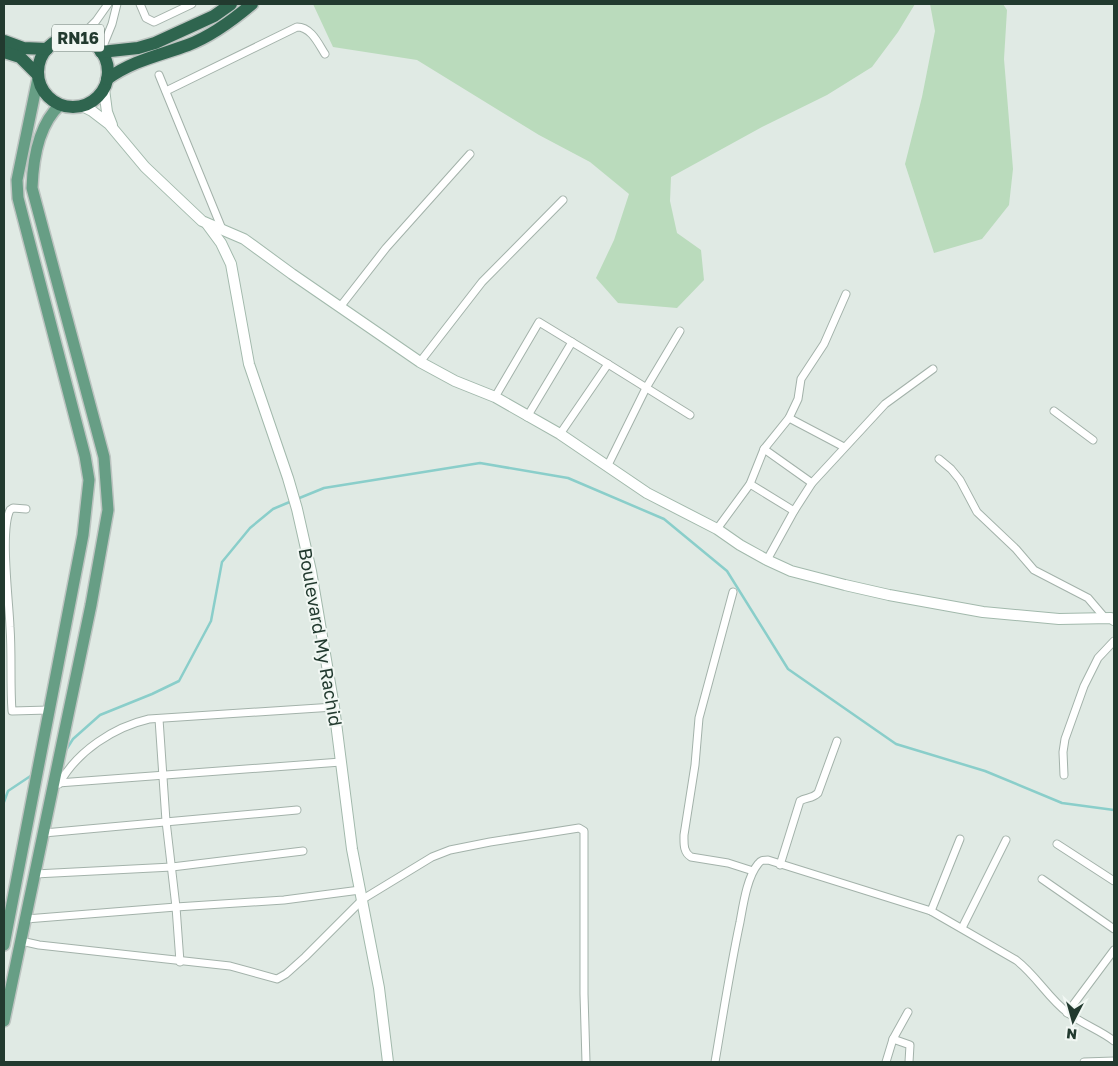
<svg xmlns="http://www.w3.org/2000/svg" width="1118" height="1066" font-family="'Golos Text',sans-serif">
  <rect width="100%" height="100%" fill="#e0eae4"/>
  <!-- green -->
  <g fill="#badbbc">
    <path d="M 313,4 L 915,4 L 898,32 L 872,67 L 827,95 L 762,127 L 671,177 L 670,201 L 677,233 L 701,250 L 704,280 L 677,308 L 618,303 L 596,278 L 614,240 L 629,194 L 590,162 L 539,135 L 417,60 L 333,47 Z"/>
    <path d="M 930,4 L 1003,4 L 1007,10 L 1004,59 L 1013,169 L 1009,205 L 982,239 L 934,253 L 905,164 L 922,97 L 935,31 Z"/>
  </g>
  <g fill="none" stroke-linecap="round" stroke-linejoin="round">
    <!-- stream -->
    <g stroke="#8aceca" stroke-width="2.5">
      <path d="M 297,499 L 324,488 L 480,463 L 568,478 L 664,519 L 727,571 L 788,669 L 896,744 L 985,771 L 1062,803 L 1114,810"/>
      <path d="M 66,750 L 73,739 L 100,715 L 152,694 L 179,681 L 211,621 L 222,562 L 250,528 L 273,509 L 292,501"/>
      <path d="M 4,802 L 8,791 L 32,775"/>
    </g>
    <!-- street casing -->
    <g stroke="#a3b2aa" stroke-width="9">
      <g id="street">
        <path d="M 140,4 L 146,18 L 154,22 L 192,4"/>
        <path d="M 79,38 L 96,21 L 108,4"/>
        <path d="M 101,51 L 112,24 L 117,4"/>
        <path d="M 159,75 L 222,229"/>
        <path d="M 166,91 L 297,27 C 311,27 318,43 325,54"/>
        <path d="M 340,307 L 386,248 L 470,154"/>
        <path d="M 420,362 L 482,282 L 563,200"/>
        <path d="M 495,397 L 539,322 L 608,364 L 690,415"/>
        <path d="M 1054,411 L 1093,440"/>
        <path d="M 527,417 L 572,342"/>
        <path d="M 789,418 L 844,447"/>
        <path d="M 560,434 L 608,364"/>
        <path d="M 764,449 L 812,483"/>
        <path d="M 939,459 L 951,469 L 960,480 L 977,512 L 1016,549 L 1034,570 L 1088,598 L 1105,618"/>
        <path d="M 608,465 L 646,388 L 680,331"/>
        <path d="M 750,484 L 794,511"/>
        <path d="M 26,509 L 13,508 L 10,510 C 0,530 9,601 10,627 C 12,655 10,683 12,711 L 49,710"/>
        <path d="M 717,529 L 750,484 L 764,449 L 789,418 L 798,399 L 801,379 L 824,344 L 846,294"/>
        <path d="M 767,560 L 794,511 L 812,483 L 885,404 L 933,369"/>
        <path d="M 733,592 L 699,718 L 695,765 L 684,835 C 684,843 683,852 691,857 L 728,863 L 753,871"/>
        <path d="M 159,719 L 166,821 L 176,907 L 180,962"/>
        <path d="M 1064,775 L 1063,752 L 1065,739 L 1084,686 L 1098,658 L 1114,641"/>
        <path d="M 58,783 L 341,762"/>
        <path d="M 59,784 C 77,751 114,727 149,719 L 334,707"/>
        <path d="M 44,833 L 297,810"/>
        <path d="M 1057,844 L 1114,881"/>
        <path d="M 780,865 L 800,801 C 806,797 812,799 818,793 L 837,741"/>
        <path d="M 35,874 L 172,867 L 303,851"/>
        <path d="M 1042,879 L 1114,929"/>
        <path d="M 931,911 L 960,839"/>
        <path d="M 26,919 L 176,907 L 284,900 L 360,890"/>
        <path d="M 962,928 L 1006,840"/>
        <path d="M 21,941 L 39,945 L 230,966 L 277,979 L 286,974 L 305,957 L 363,899 L 432,857 L 450,850 L 490,842 L 579,828 L 584,831 L 584,994 L 586,1062"/>
        <path d="M 1067,1013 L 1114,950"/>
        <path d="M 893,1039 L 910,1045 L 909,1062"/>
        <path d="M 715,1062 C 723,1015 730,969 740,922 C 743,906 747,877 758,864 C 761,860 763,860 768,860 L 931,911 L 1016,960 C 1036,975 1048,998 1068,1013 C 1082,1024 1100,1030 1114,1041"/>
        <path d="M 886,1062 L 893,1039 L 908,1012"/>
        <path d="M 1084,1062 L 1114,1061"/>
      </g>
    </g>
    <!-- secondary casing -->
    <g stroke="#a2b9ac" stroke-width="12">
      <g id="secondary">
        <path d="M 104,89 L 107,112 L 112,125"/>
        <path d="M 82,106 L 92,111 L 109,124 L 145,167 L 202,221 L 244,239 L 292,274 L 420,362 L 455,381 L 495,397 L 560,434 L 647,493 L 717,529 L 740,545 L 767,560 L 791,571 L 845,585 L 889,595 L 983,612 L 1059,619 L 1111,618 L 1114,620"/>
        <path d="M 207,224 L 221,243 L 231,264 L 249,364 L 288,478 L 297,509 L 311,571 L 334,707 L 352,849 L 379,988 L 388,1062"/>
      </g>
    </g>
    <!-- primary casing -->
    <g stroke="#bdc4c1" stroke-width="14">
      <g id="primary">
        <path d="M 4,945 L 83,535 L 89,480 L 85,456 L 18,198 L 17,180 L 38,78"/>
        <path d="M 4,1021 L 91,605 L 108,510 L 104,457 L 32,188 C 33,159 38,125 60,105"/>
      </g>
    </g>
    <!-- highway casing -->
    <g stroke="#bdc4c1" stroke-width="15">
      <g id="highway">
        <circle cx="73" cy="72" r="35"/>
        <path d="M 4,41 L 23,48 L 47,49"/>
        <path d="M 4,52 L 20,57 L 38,75"/>
        <path d="M 101,52 L 138,48 L 155,43 L 214,16 L 231,4"/>
        <path d="M 107,79 C 134,60 158,56 188,45 C 212,36 233,20 252,4"/>
      </g>
    </g>
    <!-- street -->
    <use href="#street" stroke="#fff" stroke-width="7"/>
    <!-- secondary -->
    <use href="#secondary" stroke="#fff" stroke-width="10"/>
    <!-- primary -->
    <use href="#primary" stroke="#679e85" stroke-width="11"/>
    <!-- highway -->
    <use href="#highway" stroke="#2f654f" stroke-width="12"/>
  </g>
  <g text-anchor="middle" dominant-baseline="central" stroke-width="4" stroke-linejoin="round" paint-order="stroke">
    <!-- shield labels -->
    <rect fill="#f1f7f3" stroke="#60736a" stroke-width="1" x="52" y="24.5" width="52" height="27" rx="4"/>
    <g font-size="16" font-weight="bold" fill="#223a2f">
      <text x="78" y="38">RN16</text>
    </g>
    <!-- street labels -->
    <g font-size="18" fill="#223a2f" stroke="#f1f7f3">
      <text transform="translate(321 637) rotate(80)">Boulevard My Rachid</text>
    </g>
  </g>
  <!-- border -->
  <rect width="1118" height="1066" fill="none" stroke="#223a2f" stroke-width="10"/>
  <!-- north arrow -->
  <g transform="translate(1073 1021) rotate(186)" stroke="#f1f7f3" stroke-width="4" paint-order="stroke">
  <path d="M0-4L9 19L0 12L-9 19Z" fill="#223a2f"/>
  <text y="-8" font-size="14" font-weight="bold" text-anchor="middle" fill="#223a2f">N</text>
  </g>
</svg>
